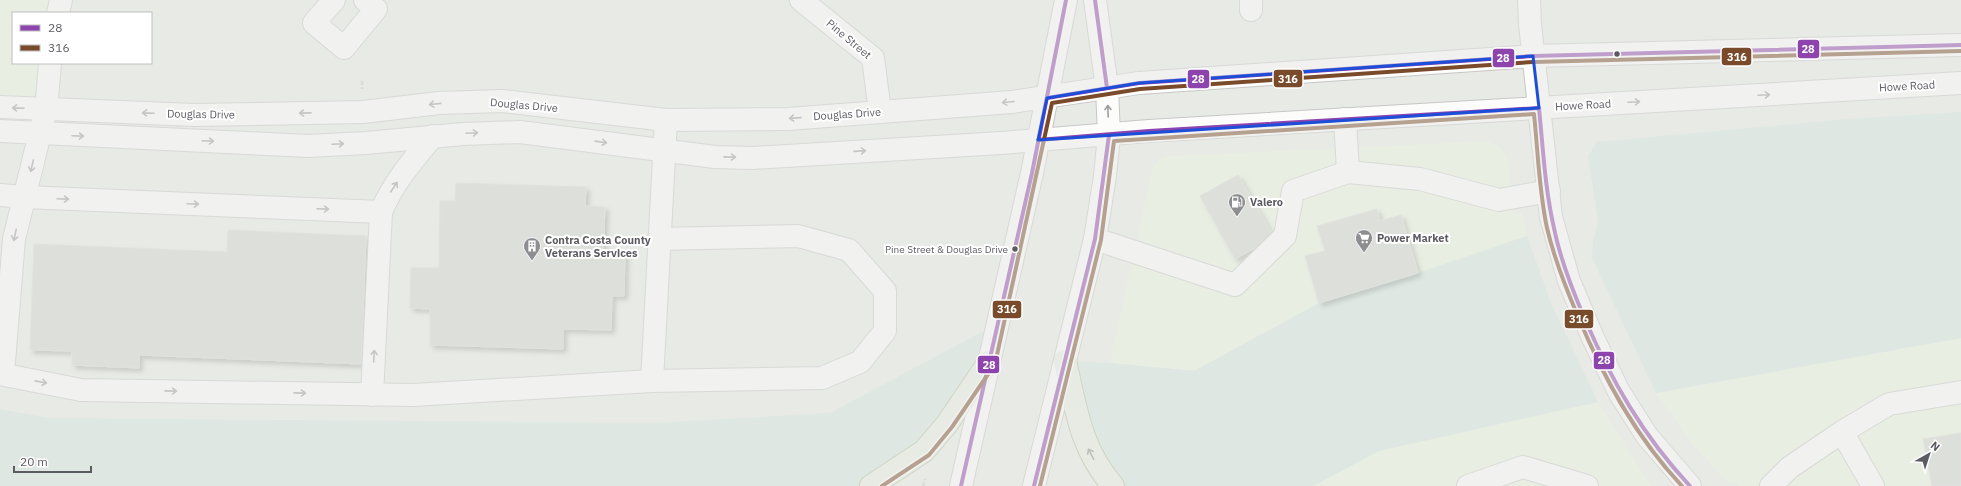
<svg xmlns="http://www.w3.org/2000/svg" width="1961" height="486" font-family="'IBM Plex Sans',sans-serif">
  <defs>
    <filter id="shadow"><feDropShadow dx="3.5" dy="3.5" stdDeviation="2" flood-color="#0004"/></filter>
  </defs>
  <rect width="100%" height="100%" fill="#e8eae5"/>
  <!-- commercial -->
  <g fill="#eaf3e0">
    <path d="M 0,0 L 61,0 L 58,13 L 13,13 L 13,63 L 50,63 L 46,109 L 0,107 Z"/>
    <path d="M 1488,141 L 1500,147 L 1508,160 L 1514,214 L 1522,212 L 1527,236 L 1418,273 L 1319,303 L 1194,371 L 1110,363 L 1153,166 L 1159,159 L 1168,156 Z"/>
    <path d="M 1961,338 L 1961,486 L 1738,486 L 1738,483 L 1728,483 L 1691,442 L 1656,393 Z"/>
    <path d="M 1598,402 L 1646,479 L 1652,486 L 1313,486 L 1379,451 Z"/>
  </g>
  <!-- green -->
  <g fill="#d3e5de">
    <path d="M 1961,112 L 1961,338 L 1656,393 L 1592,258 L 1593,242 L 1598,221 L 1588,156 L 1597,142 L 1847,119 Z"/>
    <path d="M 1527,236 L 1551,303 L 1598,402 L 1379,451 L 1313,486 L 1113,486 L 1065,361 L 1110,363 L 1194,371 L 1319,303 L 1418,273 Z"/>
    <path d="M 997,324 L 947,424 L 871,486 L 0,486 L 0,409 L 49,418 L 653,423 L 830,413 Z"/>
  </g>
  <!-- building -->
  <g fill="#d1d3cf" stroke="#d8d9d4" filter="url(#shadow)">
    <path d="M 1238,175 L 1271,232 L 1255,248 L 1235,259 L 1200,196 Z"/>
    <path d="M 456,183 L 586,187 L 585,206 L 605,207 L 603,253 L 625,253 L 624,296 L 612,296 L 611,330 L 563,329 L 563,349 L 430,345 L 430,309 L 410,308 L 411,268 L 439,268 L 440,201 L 455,201 Z"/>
    <path d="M 1377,209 L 1380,221 L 1401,215 L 1418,273 L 1319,303 L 1305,256 L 1325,251 L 1317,226 Z"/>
    <path d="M 228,230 L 366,236 L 361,364 L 139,355 L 139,368 L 72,365 L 72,351 L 30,350 L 34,244 L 227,252 Z"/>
    <path d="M 1961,433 L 1961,486 L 1932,486 L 1923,439 Z"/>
  </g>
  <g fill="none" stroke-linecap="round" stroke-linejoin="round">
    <!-- minor casing -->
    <g stroke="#c7c7c7" stroke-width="24">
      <g id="minor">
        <path d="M 334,0 L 314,23 L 344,48 L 376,9 L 365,0"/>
        <path d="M 801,0 L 873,58 L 880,112"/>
        <path d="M 1251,0 L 1251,10"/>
        <path d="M 1529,0 L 1530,24 L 1551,217 L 1569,281 L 1593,338 L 1619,392 L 1647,436 L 1690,486"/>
        <path d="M 58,13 L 61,0"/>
        <path d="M 0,107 L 195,115 L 363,112 L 439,103 L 502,101 L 666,120 L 788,119 L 1012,102 L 1139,83 L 1533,56 L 1961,45"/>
        <path d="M 1345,119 L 1348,172 L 1420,179 L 1499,200 L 1549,191"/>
        <path d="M 0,131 L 308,146 L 366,143 L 463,134 L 520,132 L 715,157 L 753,158 L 1001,143 L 1149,131 L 1961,83"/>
        <path d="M 0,195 L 24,197 L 381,212"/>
        <path d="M 1095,239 L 1235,285 L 1285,236 L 1293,191 L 1348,172"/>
        <path d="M 0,374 L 81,390 L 413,395 L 652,381 L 822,378 L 860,362 L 885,331 L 885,291 L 849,250 L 798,236 L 659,239"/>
        <path d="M 3,374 L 14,239 L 46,109 L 50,63"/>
        <path d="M 652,381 L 666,120"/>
        <path d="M 372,395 L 381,212 C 393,183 413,160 433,136"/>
        <path d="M 961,486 L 1032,173 L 1066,0"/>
        <path d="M 1034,486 L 1095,239 L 1105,176 L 1109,135 L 1107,88 L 1095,0"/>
        <path d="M 1468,486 L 1523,467 L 1587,486"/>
        <path d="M 1771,486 L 1789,468 L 1842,432"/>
        <path d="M 1873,486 L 1842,432 L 1889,404 L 1961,392"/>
      </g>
    </g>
    <!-- highway casing -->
    <g stroke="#afbd96" stroke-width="24">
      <g id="highway">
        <path d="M 1065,361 C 1076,408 1080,448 1113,486"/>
        <path d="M 871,486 L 924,451 L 947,424 L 989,362"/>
      </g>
    </g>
    <!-- path -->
    <g stroke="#c9cbcc" stroke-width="2.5" stroke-dasharray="4 2" stroke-linecap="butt">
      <path d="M 362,81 L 362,89"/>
      <path d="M 923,486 L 925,479"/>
    </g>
    <!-- minor -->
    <use href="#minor" stroke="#fcfcfb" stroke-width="22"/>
    <!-- highway -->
    <use href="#highway" stroke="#e8ede2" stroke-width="22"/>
    <!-- bus-1 casing -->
    <g stroke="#fff" stroke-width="7">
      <g id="bus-1">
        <path d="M 1095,0 L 1107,88"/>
        <path d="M 1047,98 L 1139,83 L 1533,56 L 1961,45"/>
        <path d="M 1038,140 L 1149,131 L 1539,108 C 1543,148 1545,189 1554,228 C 1560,259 1572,289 1584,317 C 1611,380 1643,436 1690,486"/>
        <path d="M 961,486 L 1032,173 L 1066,0"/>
        <path d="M 1034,486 L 1095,239 L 1109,135"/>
      </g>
    </g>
    <!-- bus-2 casing -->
    <g stroke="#fff" stroke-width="7">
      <g id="bus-2">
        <path d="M 882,486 L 929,455 L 952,427 L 995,364 L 1052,103 L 1140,89 L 1533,62 L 1961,51"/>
        <path d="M 1040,486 L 1101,240 L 1114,141 L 1534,114 C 1538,152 1539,191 1547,228 C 1554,258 1565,286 1577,314 C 1603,377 1635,436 1682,486"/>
      </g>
    </g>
    <!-- bus-1 -->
    <use href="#bus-1" stroke="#8e44ad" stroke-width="4"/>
    <!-- bus-2 -->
    <use href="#bus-2" stroke="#7a4b2a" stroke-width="4"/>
  </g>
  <!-- one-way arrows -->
  <defs><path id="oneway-shaft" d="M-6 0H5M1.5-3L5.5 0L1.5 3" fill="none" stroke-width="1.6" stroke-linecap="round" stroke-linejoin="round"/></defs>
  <g stroke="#9d9b9f">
    <use href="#oneway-shaft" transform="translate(1764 95) rotate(-3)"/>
    <use href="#oneway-shaft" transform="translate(1008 102) rotate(175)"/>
    <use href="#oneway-shaft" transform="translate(1634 102) rotate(-3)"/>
    <use href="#oneway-shaft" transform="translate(435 104) rotate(174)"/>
    <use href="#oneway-shaft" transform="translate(18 108) rotate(-178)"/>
    <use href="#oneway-shaft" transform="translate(1108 111) rotate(-92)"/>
    <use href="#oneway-shaft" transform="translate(148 113) rotate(-178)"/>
    <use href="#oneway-shaft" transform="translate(305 113) rotate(179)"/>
    <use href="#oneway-shaft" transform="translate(795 118) rotate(176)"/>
    <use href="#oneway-shaft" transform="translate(472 133) rotate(-3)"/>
    <use href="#oneway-shaft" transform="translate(78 136) rotate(2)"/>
    <use href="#oneway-shaft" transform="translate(208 141) rotate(2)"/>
    <use href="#oneway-shaft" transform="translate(601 142) rotate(8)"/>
    <use href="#oneway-shaft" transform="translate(338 144) rotate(-3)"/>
    <use href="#oneway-shaft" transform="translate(860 151) rotate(-4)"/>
    <use href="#oneway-shaft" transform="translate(730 157) rotate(1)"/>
    <use href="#oneway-shaft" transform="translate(32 166) rotate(103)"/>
    <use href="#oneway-shaft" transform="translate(394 187) rotate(-57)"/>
    <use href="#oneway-shaft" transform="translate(63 199) rotate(2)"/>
    <use href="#oneway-shaft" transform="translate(193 204) rotate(2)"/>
    <use href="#oneway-shaft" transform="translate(323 209) rotate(2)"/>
    <use href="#oneway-shaft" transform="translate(15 235) rotate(102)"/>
    <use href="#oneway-shaft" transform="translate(374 356) rotate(-87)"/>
    <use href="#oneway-shaft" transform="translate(41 382) rotate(11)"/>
    <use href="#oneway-shaft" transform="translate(171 391) rotate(1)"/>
    <use href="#oneway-shaft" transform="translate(300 393) rotate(1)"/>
  </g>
  <use stroke="#8e8e8f" href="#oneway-shaft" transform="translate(1091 454) rotate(-117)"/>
  <!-- marked area -->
  <path d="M0 0H1961V486H0ZM 1533,56 L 1539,108 L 1038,140 L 1047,98 L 1139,83 Z" fill="#e8eae5" fill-opacity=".55" fill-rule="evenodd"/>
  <path fill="none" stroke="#1d4ed8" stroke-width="3" stroke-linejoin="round" d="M 1533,56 L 1539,108 L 1038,140 L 1047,98 L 1139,83 Z"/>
  <!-- icons -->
  <defs>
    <g id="fuel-pin" transform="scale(0.9)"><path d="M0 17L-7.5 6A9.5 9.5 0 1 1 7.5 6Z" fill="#8e8d90" stroke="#fff"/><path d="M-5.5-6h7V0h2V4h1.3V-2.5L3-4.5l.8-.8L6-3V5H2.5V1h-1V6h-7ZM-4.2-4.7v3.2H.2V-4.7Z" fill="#fff"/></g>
    <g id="supermarket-pin" transform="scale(0.9)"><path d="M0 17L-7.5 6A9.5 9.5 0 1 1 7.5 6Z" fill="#8e8d90" stroke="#fff"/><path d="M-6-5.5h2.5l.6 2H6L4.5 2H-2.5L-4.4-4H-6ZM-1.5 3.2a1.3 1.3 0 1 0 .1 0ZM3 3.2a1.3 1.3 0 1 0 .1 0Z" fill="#fff"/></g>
    <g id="building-pin" transform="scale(0.9)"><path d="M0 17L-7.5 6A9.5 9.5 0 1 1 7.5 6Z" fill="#8e8d90" stroke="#fff"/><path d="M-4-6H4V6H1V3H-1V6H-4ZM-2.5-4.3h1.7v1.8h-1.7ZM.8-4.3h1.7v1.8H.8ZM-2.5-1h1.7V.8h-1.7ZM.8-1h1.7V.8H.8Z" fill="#fff"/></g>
  </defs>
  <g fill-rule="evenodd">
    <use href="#fuel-pin" x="1237" y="202"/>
    <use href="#supermarket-pin" x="1364" y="238"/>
    <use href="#building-pin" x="532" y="246"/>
  </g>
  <!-- markers -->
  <g fill="#5d5b62" stroke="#fff" stroke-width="1.5">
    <circle cx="1617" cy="54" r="3.5"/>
    <circle cx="1015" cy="249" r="3.5"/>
  </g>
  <g text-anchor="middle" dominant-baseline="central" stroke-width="4" stroke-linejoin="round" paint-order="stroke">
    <!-- bus labels -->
    <g font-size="10" fill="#5d5b62" stroke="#fff" text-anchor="end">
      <text x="1008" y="249">Pine Street &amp; Douglas Drive</text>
    </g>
    <!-- street labels -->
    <g font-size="11" fill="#5d5b62" stroke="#fff">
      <text transform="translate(849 39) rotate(40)">Pine Street</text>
      <text transform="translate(1907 86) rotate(-3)">Howe Road</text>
      <text transform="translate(524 105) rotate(5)">Douglas Drive</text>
      <text transform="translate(1583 105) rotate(-3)">Howe Road</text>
      <text transform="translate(201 114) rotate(1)">Douglas Drive</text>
      <text transform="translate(847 114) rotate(-4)">Douglas Drive</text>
    </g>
    <!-- poi labels -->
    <g font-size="11" font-weight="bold" fill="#5d5b62" stroke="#fff" text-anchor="start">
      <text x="1250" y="202">Valero</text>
      <text x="1377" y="238">Power Market</text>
      <text x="545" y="240">Contra Costa County<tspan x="545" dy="13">Veterans Services</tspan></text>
    </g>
  </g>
  <g stroke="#fff" stroke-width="1.5">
    <rect x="1797" y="39" width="23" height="20" rx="4" fill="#8e44ad"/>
    <rect x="1721" y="47" width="31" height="19" rx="4" fill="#7a4b2a"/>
    <rect x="1492" y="48" width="23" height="20" rx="4" fill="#8e44ad"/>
    <rect x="1273" y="69" width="30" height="19" rx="4" fill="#7a4b2a"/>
    <rect x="1187" y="69" width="23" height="20" rx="4" fill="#8e44ad"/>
    <rect x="992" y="300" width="30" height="19" rx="4" fill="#7a4b2a"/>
    <rect x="1564" y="309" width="30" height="20" rx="4" fill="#7a4b2a"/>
    <rect x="1593" y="351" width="22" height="19" rx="4" fill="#8e44ad"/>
    <rect x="977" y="355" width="23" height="19" rx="4" fill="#8e44ad"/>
  </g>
  <g font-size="11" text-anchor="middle" font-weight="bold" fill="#fff">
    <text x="1808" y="53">28</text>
    <text x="1737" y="61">316</text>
    <text x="1503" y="62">28</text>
    <text x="1288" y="83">316</text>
    <text x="1198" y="83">28</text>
    <text x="1007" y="313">316</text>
    <text x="1579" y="323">316</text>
    <text x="1604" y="364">28</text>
    <text x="989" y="369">28</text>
  </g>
  <!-- legend -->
  <rect x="12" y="12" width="140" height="52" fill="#ffffff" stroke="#bebdc0"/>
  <rect x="20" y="25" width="20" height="6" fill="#8e44ad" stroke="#bebdc0"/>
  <text x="48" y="32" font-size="12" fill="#5d5b62">28</text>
  <rect x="20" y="45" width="20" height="6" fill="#7a4b2a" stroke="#bebdc0"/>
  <text x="48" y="52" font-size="12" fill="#5d5b62">316</text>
  <!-- north arrow -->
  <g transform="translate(1929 454) rotate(39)" stroke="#ffffff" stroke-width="3" paint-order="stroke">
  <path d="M0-3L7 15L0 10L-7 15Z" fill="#5d5b62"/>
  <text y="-6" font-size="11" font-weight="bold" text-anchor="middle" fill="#5d5b62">N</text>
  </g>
  <!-- scale -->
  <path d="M14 466v6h77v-6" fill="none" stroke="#5d5b62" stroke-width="2"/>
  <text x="20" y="466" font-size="12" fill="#5d5b62" stroke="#ffffff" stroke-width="3" paint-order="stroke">20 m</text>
</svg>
